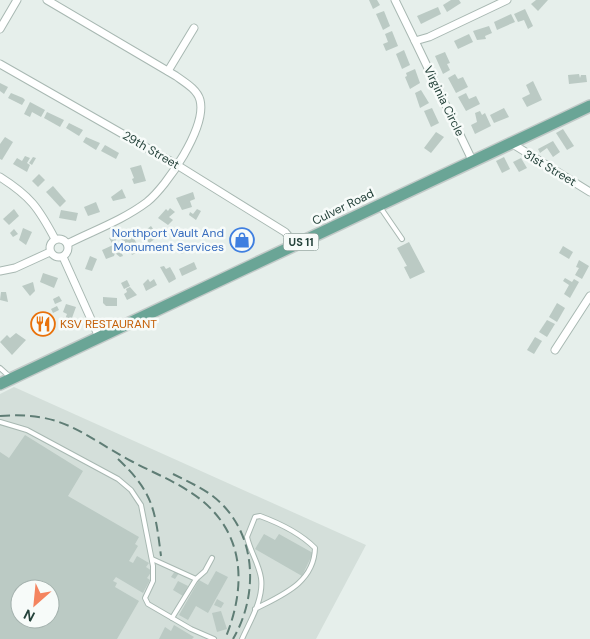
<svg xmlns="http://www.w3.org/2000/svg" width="590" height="639" font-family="'DM Sans',sans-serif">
  <rect width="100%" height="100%" fill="#e6efeb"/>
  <!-- built -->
  <path fill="#d4dfda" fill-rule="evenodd" d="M 14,387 L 366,545 L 316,639 L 0,639 L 0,394 ZM 20,589 L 50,589 L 50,619 L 20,619 Z"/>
  <!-- building -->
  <g fill="#bbcac4" fill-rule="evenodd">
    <path d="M 369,0 L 377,0 L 380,5 L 373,9 Z"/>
    <path d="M 451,0 L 459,0 L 461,3 L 447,12 L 443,5 Z"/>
    <path d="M 536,0 L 548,0 L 538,11 L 531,4 Z"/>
    <path d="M 438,7 L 441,14 L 421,24 L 417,16 Z"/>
    <path d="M 525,9 L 533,26 L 528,29 L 524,20 L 518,22 L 514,14 Z"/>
    <path d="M 384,11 L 390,26 L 383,30 L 376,14 Z"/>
    <path d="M 511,14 L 515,22 L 497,30 L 494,22 Z"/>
    <path d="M 489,26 L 492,33 L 485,36 L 486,39 L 477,40 L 473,31 Z"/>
    <path d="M 392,31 L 398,46 L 386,51 L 383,44 L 388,42 L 385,34 Z"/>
    <path d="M 469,34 L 473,42 L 458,49 L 454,41 Z"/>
    <path d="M 404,50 L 410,65 L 402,69 L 396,54 Z"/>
    <path d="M 445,52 L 450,63 L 447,64 L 450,70 L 443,74 L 435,56 Z"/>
    <path d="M 415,69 L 420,83 L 410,89 L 405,77 L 407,76 L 406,73 Z"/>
    <path d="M 455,74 L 458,79 L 463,77 L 468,87 L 456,93 L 448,78 Z"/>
    <path d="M 579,74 L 580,78 L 581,75 L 586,75 L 587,82 L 569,84 L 568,75 Z"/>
    <path d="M 533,81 L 542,100 L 527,107 L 522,98 L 530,94 L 526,85 Z"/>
    <path d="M 0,83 L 8,87 L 4,94 L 0,91 Z"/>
    <path d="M 421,90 L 429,103 L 420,108 L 415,93 Z"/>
    <path d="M 11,93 L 23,98 L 25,100 L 22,105 L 8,98 Z"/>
    <path d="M 466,93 L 469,99 L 476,96 L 480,104 L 466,111 L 458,97 Z"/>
    <path d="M 30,102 L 45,110 L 41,117 L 32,112 L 30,117 L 24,114 Z"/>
    <path d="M 432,108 L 439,123 L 431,127 L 424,111 Z"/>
    <path d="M 504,108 L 509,117 L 494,123 L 490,115 Z"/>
    <path d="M 480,111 L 482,115 L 485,113 L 491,126 L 475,134 L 471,125 L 477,122 L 475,113 Z"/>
    <path d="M 47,112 L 64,120 L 60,127 L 44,118 Z"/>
    <path d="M 69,123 L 83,130 L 79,136 L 66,128 Z"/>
    <path d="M 563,129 L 574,146 L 567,150 L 556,133 Z"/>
    <path d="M 436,132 L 444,137 L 431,153 L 424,148 Z"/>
    <path d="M 5,137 L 13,142 L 2,160 L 0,159 L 0,144 Z"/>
    <path d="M 86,137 L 100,143 L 96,150 L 83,142 Z"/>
    <path d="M 553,141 L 560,152 L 553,157 L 547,148 L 540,153 L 538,149 Z"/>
    <path d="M 105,145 L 119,153 L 116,159 L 101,151 Z"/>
    <path d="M 25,156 L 30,158 L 27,163 L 30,165 L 27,172 L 13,164 L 17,158 L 22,161 Z"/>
    <path d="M 33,157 L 36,158 L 32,165 L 29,163 Z"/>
    <path d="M 504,157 L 510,169 L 502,173 L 496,161 Z"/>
    <path d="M 521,158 L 527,168 L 519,172 L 513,162 Z"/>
    <path d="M 141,165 L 146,181 L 134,184 L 132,179 L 134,178 L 130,168 Z"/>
    <path d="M 39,174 L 45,180 L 38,187 L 32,181 Z"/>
    <path d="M 53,186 L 66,201 L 60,207 L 46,192 Z"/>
    <path d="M 122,189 L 126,198 L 113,201 L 111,197 Z"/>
    <path d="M 193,192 L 195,199 L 190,201 L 192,207 L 182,210 L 176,198 Z"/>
    <path d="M 96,202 L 100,212 L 88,216 L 84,207 Z"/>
    <path d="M 170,208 L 175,212 L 169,217 L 173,220 L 168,225 L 158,218 L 166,209 L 168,211 Z"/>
    <path d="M 14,209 L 19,216 L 9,225 L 3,219 Z"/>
    <path d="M 197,209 L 201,211 L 196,220 L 189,215 L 190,212 L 193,214 Z"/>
    <path d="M 61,210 L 78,213 L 76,221 L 59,218 Z"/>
    <path d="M 151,226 L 156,233 L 153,236 L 155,239 L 149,243 L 147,240 L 144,242 L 139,235 Z"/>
    <path d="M 23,228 L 32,232 L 26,245 L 19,240 Z"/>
    <path d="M 14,229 L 18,234 L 13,237 L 10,233 Z"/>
    <path d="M 249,229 L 255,240 L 238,250 L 232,239 Z"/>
    <path d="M 132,234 L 140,251 L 132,255 L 130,251 L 128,252 L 121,238 Z"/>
    <path d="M 114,236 L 123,256 L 120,257 L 115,253 L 114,256 L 106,259 L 102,250 L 113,245 L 109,238 Z"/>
    <path d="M 409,242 L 425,272 L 410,279 L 404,267 L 407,266 L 397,248 Z"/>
    <path d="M 183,245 L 186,252 L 181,254 L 178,248 Z"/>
    <path d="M 563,246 L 573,252 L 569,259 L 559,253 Z"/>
    <path d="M 90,256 L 97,259 L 92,271 L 85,269 Z"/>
    <path d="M 579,260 L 589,266 L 582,279 L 575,275 L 579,268 L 576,267 Z"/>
    <path d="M 194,262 L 197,269 L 182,276 L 179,269 Z"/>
    <path d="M 164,266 L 166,269 L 170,267 L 175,276 L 176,279 L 169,283 L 160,267 Z"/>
    <path d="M 43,273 L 58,278 L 54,288 L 40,282 Z"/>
    <path d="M 565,278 L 572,282 L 574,279 L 579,282 L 570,298 L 564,294 L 569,285 L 563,281 Z"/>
    <path d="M 148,279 L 150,282 L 154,279 L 157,285 L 146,291 L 143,284 Z"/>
    <path d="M 127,280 L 130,286 L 124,289 L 121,283 Z"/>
    <path d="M 33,282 L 35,291 L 30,296 L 22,286 Z"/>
    <path d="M 130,287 L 137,295 L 127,300 L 124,294 L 127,292 L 126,289 Z"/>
    <path d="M 1,292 L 6,292 L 8,302 L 0,300 Z"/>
    <path d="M 59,296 L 62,301 L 55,304 L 53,299 Z"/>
    <path d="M 103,297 L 117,298 L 117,306 L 106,306 L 103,303 Z"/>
    <path d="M 557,303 L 565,308 L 557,322 L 549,317 Z"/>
    <path d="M 66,304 L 76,307 L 69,326 L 64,322 L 67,314 L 63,312 Z"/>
    <path d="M 57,306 L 59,310 L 53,313 L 51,309 Z"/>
    <path d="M 49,315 L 54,327 L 37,333 L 32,322 Z"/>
    <path d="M 547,320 L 555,324 L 547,337 L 539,332 Z"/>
    <path d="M 16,333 L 26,340 L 12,355 L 0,342 L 7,335 L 10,338 Z"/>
    <path d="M 535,337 L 542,341 L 534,354 L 527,350 Z"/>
    <path d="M 25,435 L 83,471 L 68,496 L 139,537 L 135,544 L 138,546 L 129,561 L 133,563 L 137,556 L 149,563 L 146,567 L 152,571 L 147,578 L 150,580 L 143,593 L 116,577 L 113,581 L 117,583 L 115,587 L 139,601 L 117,639 L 0,639 L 0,452 L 9,458 ZM 20,589 L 50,589 L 50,619 L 20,619 Z"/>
    <path d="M 264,534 L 275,540 L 279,534 L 313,553 L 302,576 L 255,549 Z"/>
    <path d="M 175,571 L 179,573 L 175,579 L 171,577 Z"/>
    <path d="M 216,571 L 228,577 L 208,613 L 196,606 L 188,620 L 179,615 L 199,580 L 208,585 Z"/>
    <path d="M 178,581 L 188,586 L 183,596 L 173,590 Z"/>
    <path d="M 217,599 L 224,603 L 221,608 L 214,605 Z"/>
    <path d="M 221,611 L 227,629 L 217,632 L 212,613 Z"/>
    <path d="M 174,625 L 194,637 L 192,639 L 159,639 L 165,627 L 171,631 Z"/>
  </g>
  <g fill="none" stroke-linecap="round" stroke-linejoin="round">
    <!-- service casing -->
    <g stroke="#a8b8b2" stroke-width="6">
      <g id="service">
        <path d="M 380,207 L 402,239"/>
        <path d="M 0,368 L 10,377"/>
        <path d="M 0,422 L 27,430 L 118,479 L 131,490 L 141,505 L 153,566 L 153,581 L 145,598 L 148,604 L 191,629 L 214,639"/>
        <path d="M 152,559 L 196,579 L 172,618"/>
        <path d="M 196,579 L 205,571 L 212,558"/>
        <path d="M 242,639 C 250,621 264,599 261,578 C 259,564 250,551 247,537 L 255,517 L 260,516 C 279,523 300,533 315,548 C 314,583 282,595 255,609"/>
      </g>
    </g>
    <!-- minor casing -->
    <g stroke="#a8b8b2" stroke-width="9">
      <g id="minor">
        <path d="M 47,0 L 176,76 C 184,82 197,89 200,100 C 207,127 167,186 147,202 C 123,220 95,230 69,243"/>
        <path d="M 395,0 L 415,41 L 429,37 L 507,0"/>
        <path d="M 0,29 L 17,0"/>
        <path d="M 415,41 L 473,162"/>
        <path d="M 0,64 L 177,165 L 285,232 L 296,245"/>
        <path d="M 168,71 L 194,28"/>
        <path d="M 511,143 L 590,192"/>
        <path d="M 0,177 C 30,196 38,207 55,239"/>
        <circle cx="59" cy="248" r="9"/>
        <path d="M 63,257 L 99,337"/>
        <path d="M 0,271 L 15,268 L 50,252"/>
        <path d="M 555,350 L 590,296"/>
      </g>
    </g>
    <!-- primary casing -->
    <g stroke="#c2cac8" stroke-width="14">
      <path id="primary" d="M 0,384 L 590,106"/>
    </g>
    <!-- service -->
    <use href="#service" stroke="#fff" stroke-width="4"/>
    <!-- minor -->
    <use href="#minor" stroke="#fff" stroke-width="7"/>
    <!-- primary -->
    <use href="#primary" stroke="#6aa596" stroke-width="11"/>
    <!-- rail -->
    <g stroke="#5f7d75" stroke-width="2" stroke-dasharray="10 5" stroke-linecap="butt">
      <path d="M 0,416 C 64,411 82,435 133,462 C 152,472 172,480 190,492 C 245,527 248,584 225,639"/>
      <path d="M 118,459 C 153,492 155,509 161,556"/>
      <path d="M 173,474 C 185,480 198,486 210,494 C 257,528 260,593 233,639"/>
    </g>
  </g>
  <!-- icons -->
  <defs>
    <g id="shop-ring" transform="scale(1.25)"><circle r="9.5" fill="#f7fbf9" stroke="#3f7fe0" stroke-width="1.5"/><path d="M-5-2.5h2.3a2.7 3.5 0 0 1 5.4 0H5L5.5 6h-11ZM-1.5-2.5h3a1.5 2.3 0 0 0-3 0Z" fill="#3f7fe0"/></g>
    <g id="restaurant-ring" transform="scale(1.25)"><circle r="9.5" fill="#f7fbf9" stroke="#e8710a" stroke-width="1.5"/><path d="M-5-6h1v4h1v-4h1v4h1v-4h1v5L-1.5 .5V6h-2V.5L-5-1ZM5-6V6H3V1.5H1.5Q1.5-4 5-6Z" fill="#e8710a"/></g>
  </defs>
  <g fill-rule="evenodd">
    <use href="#shop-ring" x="242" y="240"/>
    <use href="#restaurant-ring" x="43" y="324"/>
  </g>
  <g text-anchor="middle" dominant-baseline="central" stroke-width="5" stroke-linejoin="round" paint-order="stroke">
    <!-- shield labels -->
    <rect fill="#f7fbf9" stroke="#637a73" stroke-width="1" x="283.5" y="233.5" width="35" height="17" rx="4"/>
    <g font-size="11" font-weight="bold" fill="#24423a">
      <text x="301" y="242">US 11</text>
    </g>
    <!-- street labels -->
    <g font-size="12" fill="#24423a" stroke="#f7fbf9">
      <text transform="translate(444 101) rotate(64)">Virginia Circle</text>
      <text transform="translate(151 150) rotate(30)">29th Street</text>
      <text transform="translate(550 168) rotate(31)">31st Street</text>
      <text transform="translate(343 207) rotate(-26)">Culver Road</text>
    </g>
    <!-- shop labels -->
    <g font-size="12" fill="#366cbe" stroke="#f7fbf9" text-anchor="end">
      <text x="224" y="233">Northport Vault And<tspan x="224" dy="14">Monument Services</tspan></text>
    </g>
    <!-- food labels -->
    <g font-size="12" fill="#c56008" stroke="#f7fbf9" text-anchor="start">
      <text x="60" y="324">KSV RESTAURANT</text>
    </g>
  </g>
  <!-- north arrow -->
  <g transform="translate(35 604) rotate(207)"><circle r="24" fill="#f7fbf9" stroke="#a3b1ad"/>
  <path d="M0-4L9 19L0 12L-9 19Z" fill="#f4845f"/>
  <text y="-8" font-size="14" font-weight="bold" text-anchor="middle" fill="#24423a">N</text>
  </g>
</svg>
